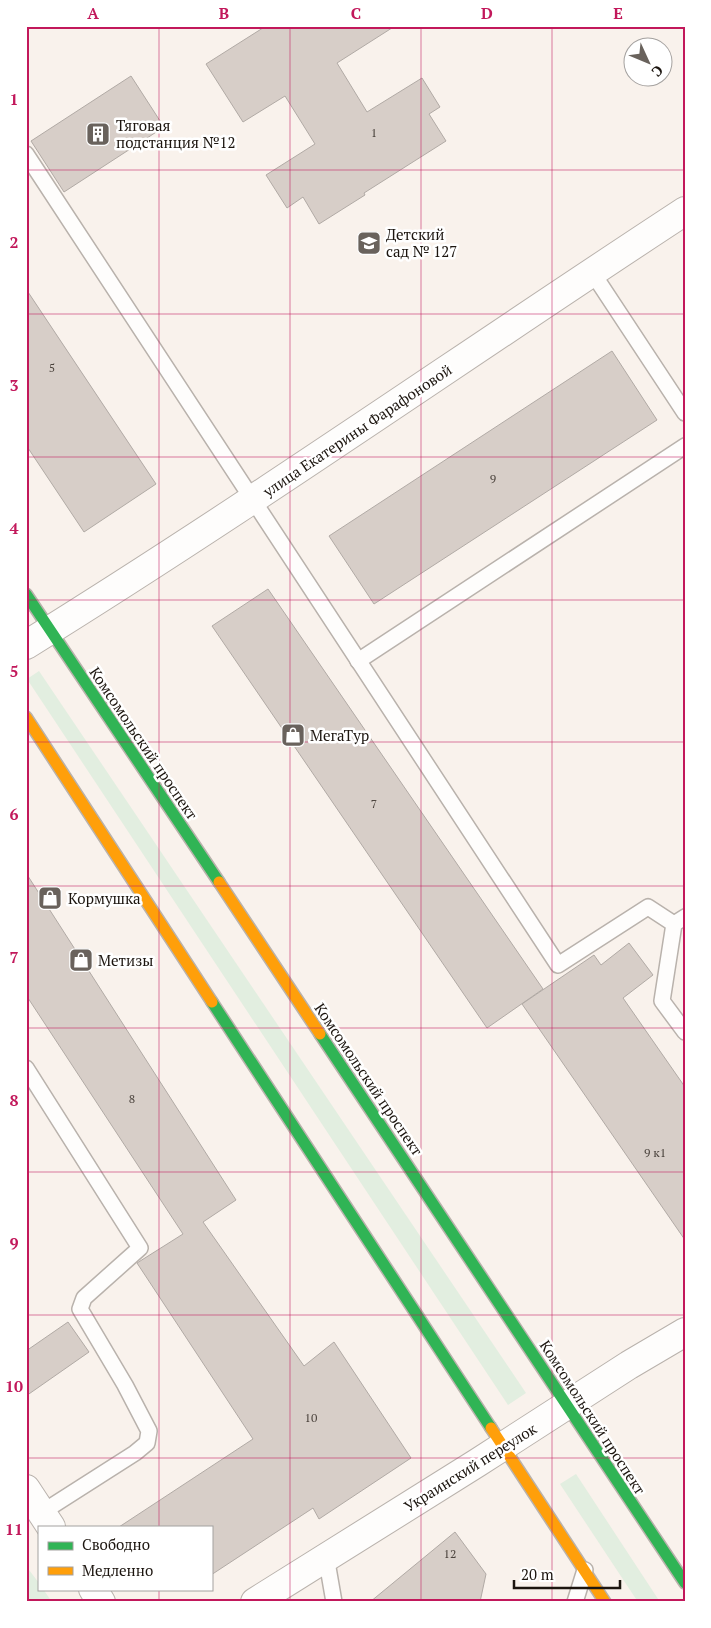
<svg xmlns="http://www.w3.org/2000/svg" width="711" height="1628" font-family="'PT Serif',serif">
  <rect width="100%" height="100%" fill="#f9f2ec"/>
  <!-- green -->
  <g fill="#e2eee0">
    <path d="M 39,671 L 526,1393 L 508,1405 L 27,679 Z"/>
    <path d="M 576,1474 L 660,1602 L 638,1602 L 560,1484 Z"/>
    <path d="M 26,1566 L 39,1583 L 39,1589 L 43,1589 L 52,1602 L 26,1602 Z"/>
  </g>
  <!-- building -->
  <g fill="#d7cec8" stroke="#b1aaa5">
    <path d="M 266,26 L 395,26 L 337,63 L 367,112 L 422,78 L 440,107 L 429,114 L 446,141 L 364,193 L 365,195 L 319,224 L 303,197 L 287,208 L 266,175 L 315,144 L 285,96 L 243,122 L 206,64 Z"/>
    <path d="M 131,76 L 164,127 L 64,192 L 31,141 Z"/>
    <path d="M 26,289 L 156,484 L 84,532 L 26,445 Z"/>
    <path d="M 612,351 L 657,420 L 374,604 L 329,536 Z"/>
    <path d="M 268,589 L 543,989 L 487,1028 L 212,626 Z"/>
    <path d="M 26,873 L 236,1200 L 203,1222 L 304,1366 L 334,1342 L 411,1458 L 319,1519 L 313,1508 L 211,1575 L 211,1527 L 119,1527 L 253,1439 L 137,1263 L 183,1234 L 26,995 Z"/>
    <path d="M 629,943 L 653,975 L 623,998 L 685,1087 L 685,1240 L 522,1004 L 594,955 L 601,965 Z"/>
    <path d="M 68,1322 L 89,1352 L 26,1396 L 26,1351 Z"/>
    <path d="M 455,1532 L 486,1574 L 480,1602 L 370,1602 Z"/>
  </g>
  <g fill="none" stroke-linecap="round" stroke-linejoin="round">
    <!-- lane casing -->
    <g stroke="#b9b2ac" stroke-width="18">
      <g id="lane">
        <path d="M 26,154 L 558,965 L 648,907 L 674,924"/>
        <path d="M 592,272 L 685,413"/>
        <path d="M 358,661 L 685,446"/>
        <path d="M 685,917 L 674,924 L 662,1001 L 685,1032"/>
        <path d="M 26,1068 L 140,1248 L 84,1298 L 80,1309 L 125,1385 L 149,1431 L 147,1443 L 135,1453 L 41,1513"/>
        <path d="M 326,1556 L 334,1602"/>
        <path d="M 575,1602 L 585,1570"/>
      </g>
    </g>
    <!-- street casing -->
    <g stroke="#b9b2ac" stroke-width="30">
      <g id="street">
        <path d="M 26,645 C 250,506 465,355 685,211"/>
        <path d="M 26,1489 L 51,1527"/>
        <path d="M 93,1589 L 101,1602"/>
        <path d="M 255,1602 L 477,1463 L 629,1365 L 685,1332"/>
      </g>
    </g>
    <!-- fast casing -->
    <g stroke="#b9b2ac" stroke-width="14">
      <g id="fast">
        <path d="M 26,594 L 219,882"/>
        <path d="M 212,1002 L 491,1428"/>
        <path d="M 320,1034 L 685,1583"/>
      </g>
    </g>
    <!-- slow casing -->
    <g stroke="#b9b2ac" stroke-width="14">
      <g id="slow">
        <path d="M 26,717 L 212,1002"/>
        <path d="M 219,882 L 320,1034"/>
        <path d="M 491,1428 L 605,1602"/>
      </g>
    </g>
    <!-- lane -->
    <use href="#lane" stroke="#fefdfc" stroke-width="15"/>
    <!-- street -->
    <use href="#street" stroke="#fefdfc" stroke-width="28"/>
    <!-- fast -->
    <use href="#fast" stroke="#30b455" stroke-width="11"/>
    <!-- slow -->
    <use href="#slow" stroke="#ff9f0a" stroke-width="11"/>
  </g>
  <!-- grid -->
  <path fill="none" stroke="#c2185b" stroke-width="1" stroke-opacity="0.55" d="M 159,26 L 159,1527M 290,26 L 290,1602M 421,26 L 421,1602M 552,26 L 552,1602M 26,170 L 685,170M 26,314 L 685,314M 26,457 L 685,457M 26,600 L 685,600M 26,742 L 685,742M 26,886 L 685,886M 26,1028 L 685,1028M 26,1172 L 685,1172M 26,1315 L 685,1315M 26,1458 L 685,1458M 159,1589 L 159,1602"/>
  <!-- icons -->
  <defs>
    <g id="building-square" transform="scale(1.25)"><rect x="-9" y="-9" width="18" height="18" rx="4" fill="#69625c" stroke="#fff"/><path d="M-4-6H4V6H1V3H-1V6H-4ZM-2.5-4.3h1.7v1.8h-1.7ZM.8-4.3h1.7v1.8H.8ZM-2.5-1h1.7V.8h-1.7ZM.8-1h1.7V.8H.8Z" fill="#fff"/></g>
    <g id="school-square" transform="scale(1.25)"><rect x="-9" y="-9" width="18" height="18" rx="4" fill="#69625c" stroke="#fff"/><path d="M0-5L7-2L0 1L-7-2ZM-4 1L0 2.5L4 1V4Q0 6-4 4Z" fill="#fff"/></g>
    <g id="shop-square" transform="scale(1.25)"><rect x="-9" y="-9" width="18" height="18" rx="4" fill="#69625c" stroke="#fff"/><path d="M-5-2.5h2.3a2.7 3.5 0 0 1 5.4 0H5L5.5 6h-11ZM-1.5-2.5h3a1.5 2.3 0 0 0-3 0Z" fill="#fff"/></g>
  </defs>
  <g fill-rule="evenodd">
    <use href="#building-square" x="98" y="134"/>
    <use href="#school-square" x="369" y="243"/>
    <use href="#shop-square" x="293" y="735"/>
    <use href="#shop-square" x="50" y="898"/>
    <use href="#shop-square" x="81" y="960"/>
  </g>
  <g text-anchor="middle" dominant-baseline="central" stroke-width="5" stroke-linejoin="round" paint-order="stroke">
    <!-- number labels -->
    <g font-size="12" fill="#4b433d">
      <text x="374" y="132">1</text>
      <text x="52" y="367">5</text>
      <text x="493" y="478">9</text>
      <text x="374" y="803">7</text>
      <text x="132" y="1098">8</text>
      <text x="655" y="1152">9 к1</text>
      <text x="311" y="1417">10</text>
      <text x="450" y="1553">12</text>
    </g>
    <!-- poi labels -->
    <g font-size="15" fill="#1c150f" stroke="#fff" text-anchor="start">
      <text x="116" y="125">Тяговая<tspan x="116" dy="17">подстанция №12</tspan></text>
      <text x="386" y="234">Детский<tspan x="386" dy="17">сад № 127</tspan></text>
      <text x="310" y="735">МегаТур</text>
      <text x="68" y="898">Кормушка</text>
      <text x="98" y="960">Метизы</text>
    </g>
    <!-- street labels -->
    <g font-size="15" fill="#1c150f" stroke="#fff">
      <text transform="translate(357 430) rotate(-34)">улица Екатерины Фарафоновой</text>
      <text transform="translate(144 743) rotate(56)">Комсомольский проспект</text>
      <text transform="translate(369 1079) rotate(56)">Комсомольский проспект</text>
      <text transform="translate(593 1417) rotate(57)">Комсомольский проспект</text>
      <text transform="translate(470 1467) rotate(-32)">Украинский переулок</text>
    </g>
  </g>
  <!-- border -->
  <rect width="711" height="1628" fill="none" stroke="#ffffff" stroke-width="55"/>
  <!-- legend -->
  <rect x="38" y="1526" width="175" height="65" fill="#ffffff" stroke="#a4a19f"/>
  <rect x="48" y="1542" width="25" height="8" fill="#30b455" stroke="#a4a19f"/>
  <text x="82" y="1550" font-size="15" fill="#1c150f">Свободно</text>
  <rect x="48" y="1567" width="25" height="8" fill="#ff9f0a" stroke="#a4a19f"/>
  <text x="82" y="1576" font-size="15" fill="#1c150f">Медленно</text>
  <!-- north arrow -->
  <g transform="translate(648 62) rotate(134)"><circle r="24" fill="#ffffff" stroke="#a4a19f"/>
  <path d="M0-4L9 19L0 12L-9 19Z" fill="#69625c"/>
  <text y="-8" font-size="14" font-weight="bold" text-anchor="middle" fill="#1c150f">С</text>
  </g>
  <!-- scale -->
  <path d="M514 1580v8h106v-8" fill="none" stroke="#1c150f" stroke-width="2.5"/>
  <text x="521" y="1580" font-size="15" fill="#1c150f" stroke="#ffffff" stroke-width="4" paint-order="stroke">20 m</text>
  <rect x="28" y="28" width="656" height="1572" fill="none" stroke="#c2185b" stroke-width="2"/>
  <g font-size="16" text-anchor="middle" font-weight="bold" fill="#c2185b">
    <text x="93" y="19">A</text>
    <text x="224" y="19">B</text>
    <text x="356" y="19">C</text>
    <text x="487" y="19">D</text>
    <text x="618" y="19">E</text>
    <text x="14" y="105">1</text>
    <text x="14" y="248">2</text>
    <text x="14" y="391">3</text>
    <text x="14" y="534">4</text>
    <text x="14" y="677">5</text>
    <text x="14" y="820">6</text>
    <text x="14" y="963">7</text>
    <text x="14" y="1106">8</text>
    <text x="14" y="1249">9</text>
    <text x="14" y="1392">10</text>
    <text x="14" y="1535">11</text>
  </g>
</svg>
